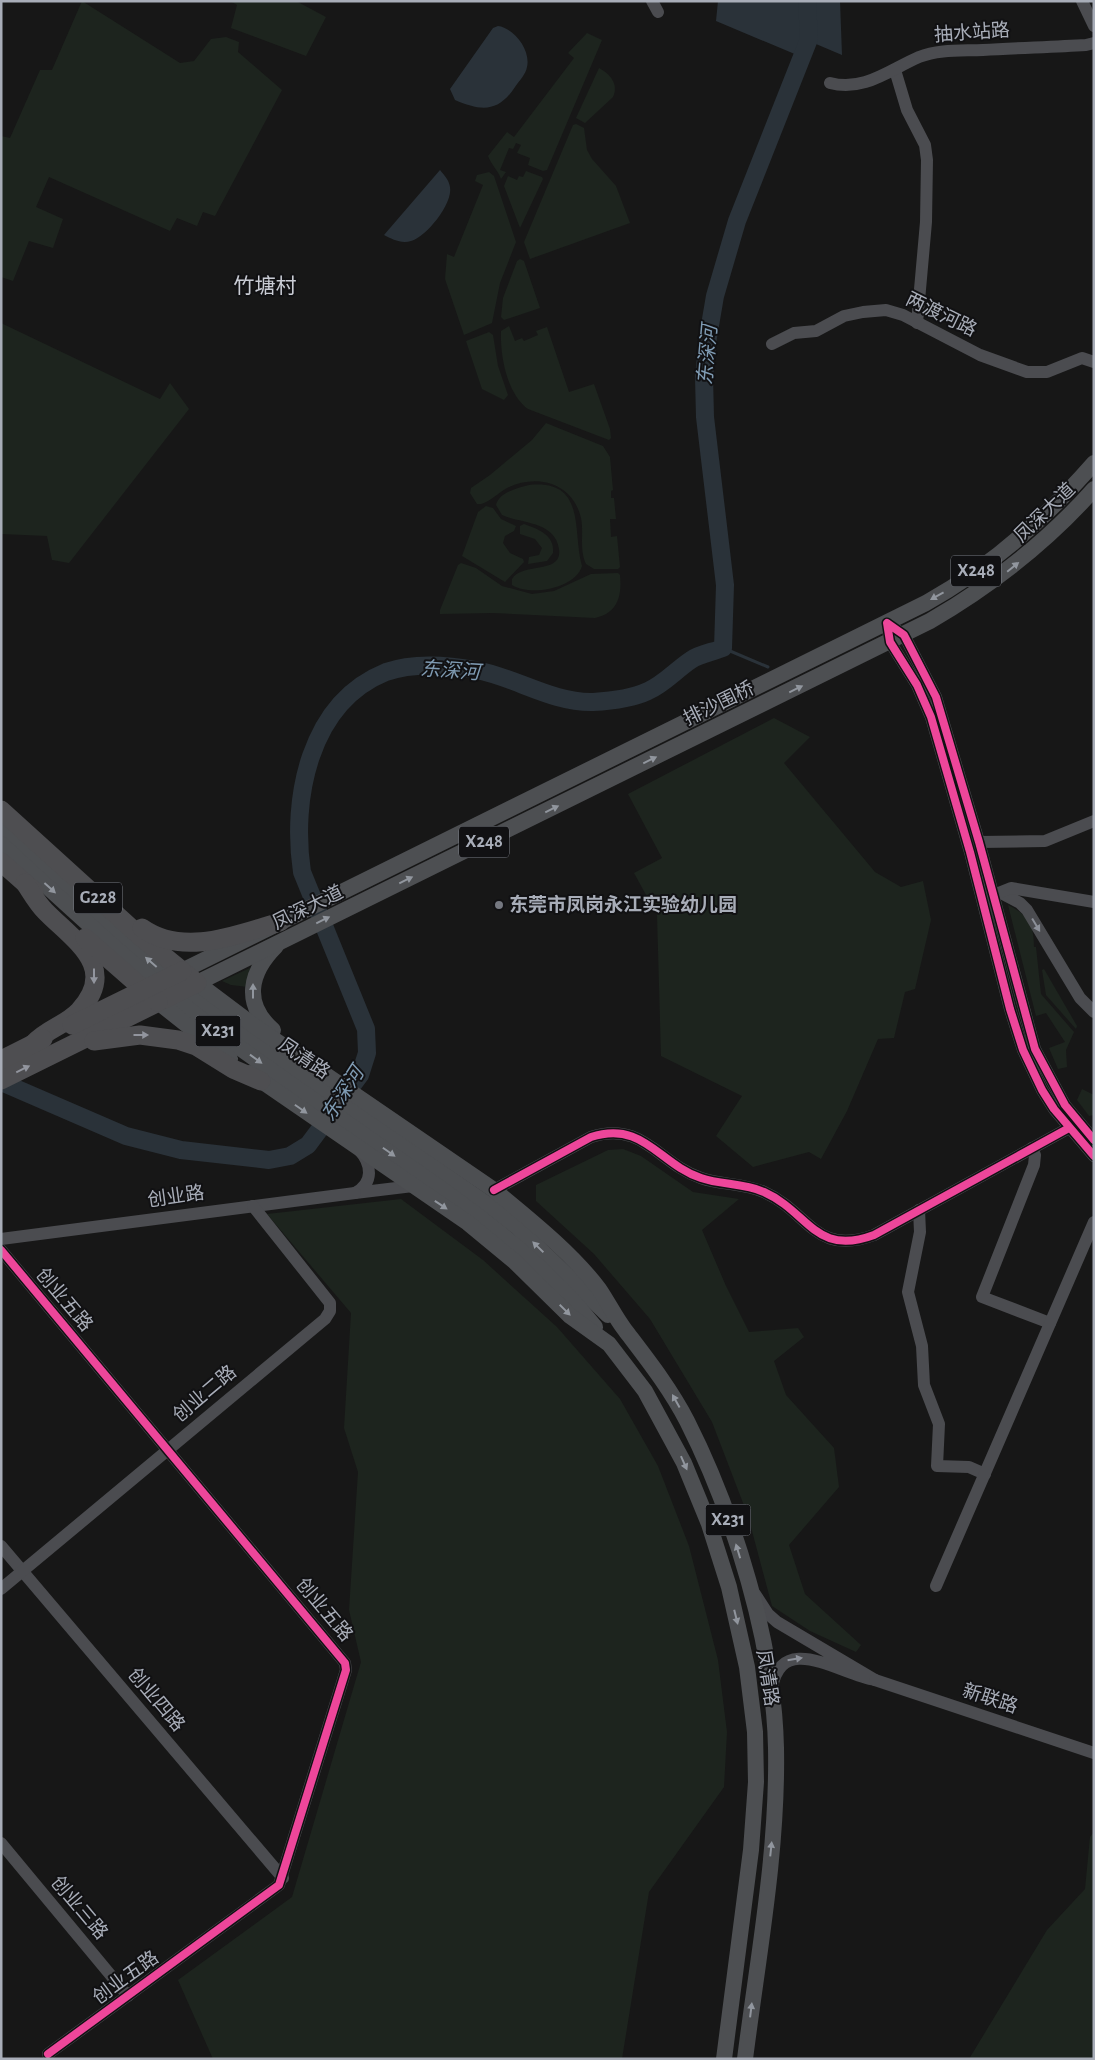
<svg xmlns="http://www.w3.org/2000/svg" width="1095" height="2060" font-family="'Alegreya Sans','Noto Sans SC',sans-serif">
  <rect width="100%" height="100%" fill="#171717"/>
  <!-- green -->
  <g fill="#1d241e">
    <path d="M 82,1 L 180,63 L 194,61 L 211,39 L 226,37 L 239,42 L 238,52 L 282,90 L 215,216 L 203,212 L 197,226 L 177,218 L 170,231 L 49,177 L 36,207 L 63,219 L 53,248 L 29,241 L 13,281 L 1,277 L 1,136 L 10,138 L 40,70 L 52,70 Z"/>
    <path d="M 230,1 L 296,1 L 326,17 L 306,56 L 231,28 L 237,5 Z"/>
    <path d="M 587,33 L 602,40 L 547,170 L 543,171 L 528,165 L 530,158 L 517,153 L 521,145 L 516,143 L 513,149 L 509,148 L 500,170 L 506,172 L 501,179 C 498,170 492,166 488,156 L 507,132 L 514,137 L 574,58 L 568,53 Z"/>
    <path d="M 599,68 C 610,74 619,84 613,97 L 585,123 L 576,118 Z"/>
    <path d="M 576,124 L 584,128 L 587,150 L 592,159 L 616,186 L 630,223 L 530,259 L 524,242 L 573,125 Z"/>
    <path d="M 526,171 L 542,177 L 543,179 L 520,228 L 504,186 L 508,176 L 517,180 L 519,176 L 523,177 Z"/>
    <path d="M 489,172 L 494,176 L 516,242 L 500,283 L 492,323 L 464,335 L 445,279 L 447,254 L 454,257 L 483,185 L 475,181 L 477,175 Z"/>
    <path d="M 520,259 L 524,261 L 540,308 L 504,320 L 501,317 L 503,298 L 517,261 Z"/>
    <path d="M 1,323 L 160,399 L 170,383 L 189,409 L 69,563 L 52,560 L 47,536 L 1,534 Z"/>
    <path d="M 509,326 L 515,341 L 522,338 L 524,341 L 538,335 L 536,331 L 547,327 L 569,392 L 594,384 L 610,429 L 611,438 L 609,440 L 528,409 C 507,394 500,356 501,331 Z"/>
    <path d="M 489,332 L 493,335 L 498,366 L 508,395 L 504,400 L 482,389 L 466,341 Z"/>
    <path d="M 546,423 L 603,446 L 610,457 L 613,490 L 611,491 L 611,498 L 614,498 L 616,519 L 610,519 L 611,537 L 617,536 L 620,567 L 618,569 L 594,569 L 586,564 C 579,549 584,533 581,518 C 573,483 537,473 507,488 C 498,493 491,501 481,504 L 477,504 L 470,493 L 471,488 L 490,475 L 532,440 Z"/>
    <path d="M 529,485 C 587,479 572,531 582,566 C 576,588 530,597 512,585 L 512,579 C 522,562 563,575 559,549 C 555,521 521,524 502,515 L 496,505 C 499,492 518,488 529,485 Z"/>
    <path d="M 486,506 L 493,508 L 501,519 L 516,526 L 514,531 L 505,536 L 503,543 L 510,553 L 523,559 L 524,562 L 505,582 L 462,556 L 478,512 Z"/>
    <path d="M 524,524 C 538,529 555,535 553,553 L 547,561 L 528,564 L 529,557 L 539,555 L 542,548 L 535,539 L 520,534 L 520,526 Z"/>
    <path d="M 461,563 L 476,568 L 502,586 L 532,594 L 554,591 L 591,574 L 618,573 L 620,575 C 622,596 618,613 595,618 L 492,613 L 440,614 L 440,610 L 458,565 Z"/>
    <path d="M 774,718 L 810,737 L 784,763 L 875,872 L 901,887 L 923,881 L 931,920 L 915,989 L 905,992 L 894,1038 L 878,1039 L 847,1111 L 821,1159 L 809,1152 L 753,1167 L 716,1136 L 742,1096 L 661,1056 L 657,915 L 634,873 L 662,858 L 628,794 Z"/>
    <path d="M 1008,905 C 1028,915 1034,924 1034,947 L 1036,947 L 1041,994 L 1074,1032 L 1066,1050 L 1067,1067 L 1058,1069 L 1049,1048 L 1065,1042 L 1046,1013 L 1036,1016 Z"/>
    <path d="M 252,967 L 248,987 L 231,985 L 222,981 Z"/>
    <path d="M 1044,969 L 1077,1026 L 1076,1029 L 1046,995 L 1042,970 Z"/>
    <path d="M 1082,1089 L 1094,1095 L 1094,1115 L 1089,1116 L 1077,1100 Z"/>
    <path d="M 623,1149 L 641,1156 L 693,1192 L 739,1199 L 702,1230 L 726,1286 L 749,1332 L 798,1328 L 804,1337 L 774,1361 L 786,1395 L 834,1448 L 839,1487 L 789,1545 L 805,1594 L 861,1645 L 856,1652 L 810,1631 L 772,1606 L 748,1516 L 712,1422 L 650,1319 L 594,1254 L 536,1201 L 536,1185 L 608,1150 Z"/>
    <path d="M 401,1199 L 483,1260 L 557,1327 L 620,1399 L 658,1466 L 689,1546 L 718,1660 L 727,1732 L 724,1787 L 649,1892 L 622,2059 L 213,2059 L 178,1980 L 292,1897 L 361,1662 L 349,1610 L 358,1472 L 344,1428 L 351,1313 L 267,1214 Z"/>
    <path d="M 1094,1832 L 1094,2059 L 969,2059 L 1047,1930 L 1085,1889 L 1090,1837 Z"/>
  </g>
  <!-- water -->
  <g fill="#2a3239">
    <path d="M 718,1 L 840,1 L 842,55 L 816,44 L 809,60 L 716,21 Z"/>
    <path d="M 498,26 C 514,28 531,50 527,67 C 526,74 519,81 515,87 C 498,113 481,111 455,100 L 450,89 L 493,28 Z"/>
    <path d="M 440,170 C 444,175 449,180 450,187 C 453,204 426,237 411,241 C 401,244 392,239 384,235 Z"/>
  </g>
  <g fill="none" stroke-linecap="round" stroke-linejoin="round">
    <!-- stream -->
    <path stroke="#2a3239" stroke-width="3" d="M 723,648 L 768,667"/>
    <!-- river -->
    <path stroke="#2a3239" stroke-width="18" d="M 1,1082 L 126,1136 L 181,1150 L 269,1160 L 290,1156 L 308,1145 L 360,1075 L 367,1053 L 366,1029 L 302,872 C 291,799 309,703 386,672 C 414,662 448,665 476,670 C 515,677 552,703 593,702 C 611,701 631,699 648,691 C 664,684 676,670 691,660 C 699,654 713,652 723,648 L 725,585 L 705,417 L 704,377 L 708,337 L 715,296 L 737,221 L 809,39 L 807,1"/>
    <!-- minor -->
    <g stroke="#4b4c50" stroke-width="12">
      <path d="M 652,1 L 658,12"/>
      <path d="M 1082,1 L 1094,26"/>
      <path d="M 895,70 L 907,110 L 925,145 L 927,160 L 926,222 L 917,323"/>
      <path d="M 830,83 C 864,92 889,70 919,57 C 939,49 962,51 983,50 C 1017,48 1052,47 1086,45 L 1094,43"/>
      <path d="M 772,344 L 794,333 L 816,331 L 844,316 L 863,312 L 886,310 L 903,315 L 980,355 L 1027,372 L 1047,372 L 1082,358 L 1094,362"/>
      <path d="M 979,842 L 1045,841 L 1094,821"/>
      <path d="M 1001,893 L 1020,903 L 1027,910 L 1080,998 L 1094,1012"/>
      <path d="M 996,894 L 1011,888 L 1094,902"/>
      <path d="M 1094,1140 L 1065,1105 L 1035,1049 L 979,842 L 936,697 L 904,635 L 887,623 L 890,642 L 917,685 L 931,717 L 970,852 L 1010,1009 L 1023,1050 L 1042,1090 L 1054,1109 L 1094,1156"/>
      <path d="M 1032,1148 L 1035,1155 L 1034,1165 L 982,1297 L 1050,1323"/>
      <path d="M 359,1150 C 372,1164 374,1183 355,1193 L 413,1186"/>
      <path d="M 494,1190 L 591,1137 C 643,1120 659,1164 701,1178 C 721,1185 744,1183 764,1192 C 809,1212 815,1257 874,1235 L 1069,1128"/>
      <path d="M 919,1210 L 920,1232 L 908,1292 L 922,1346 L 924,1385 L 939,1424 L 937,1466 L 969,1467 L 985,1474"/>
      <path d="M 1,1239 L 355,1193"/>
      <path d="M 1,1250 L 345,1663 L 346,1670 L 279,1885 L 48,2054"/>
      <path d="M 1,1546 L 283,1878"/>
      <path d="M 936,1586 L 1094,1222"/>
      <path d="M 1,1589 L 325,1319 L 330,1311 L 330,1303 L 253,1206"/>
      <path d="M 755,1594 L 768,1614 L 777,1622 L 875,1680 C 839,1674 782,1631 772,1688"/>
      <path d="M 875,1680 L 1094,1753"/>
      <path d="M 1,1843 L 128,1996"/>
    </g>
    <!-- major -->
    <g stroke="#4d4f52" stroke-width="16">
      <path d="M 1,827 L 156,967 L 195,998 L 277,1058 L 494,1209 L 517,1227 L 608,1315"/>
      <path d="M 1,844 C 75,912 148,981 229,1040 C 285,1081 343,1120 400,1160 C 471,1209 541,1259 595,1327"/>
      <path d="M 182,971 L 926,603 C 991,567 1045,519 1094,463"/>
      <path d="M 158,1002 L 230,1059"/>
      <path d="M 273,1030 C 243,1004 249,973 276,946"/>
      <path d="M 250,1073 L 468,1223 L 514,1261 L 570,1316 L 609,1344 L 645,1391 L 684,1463 L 709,1524 L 729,1587 L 747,1667 L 755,1732 L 756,1782 L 751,1850 L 724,2059"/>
      <path d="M 745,2059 C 758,1956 778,1852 776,1748 C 774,1644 734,1514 687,1421 C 670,1388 647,1359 625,1330 C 615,1317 608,1302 599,1289 C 572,1253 529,1219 494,1190 L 253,1025 L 197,983 L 930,621 C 992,585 1046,543 1094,489"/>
    </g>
    <!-- highway -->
    <g stroke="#4e4e51" stroke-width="19">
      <path d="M 1,810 L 142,938 L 197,983 L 1,1080"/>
      <path d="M 1,862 L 34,891"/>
      <path d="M 25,883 C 31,892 37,903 45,911 C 73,940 120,967 79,1011 C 66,1025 48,1028 33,1044"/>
      <path d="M 142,928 C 183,957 236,935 280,922"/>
      <path d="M 85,938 L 158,1002"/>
      <path d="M 72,1025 L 182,971"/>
      <path d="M 94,1041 L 140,1035 L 178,1040 L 196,1046 L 233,1069 L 261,1081"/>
      <path d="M 1,1060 L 43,1039"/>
    </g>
    <!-- cycleway casing -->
    <g stroke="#111113" stroke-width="11">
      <g id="cycleway">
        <path d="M 1094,1140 L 1065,1105 L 1035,1049 L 979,842 L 936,697 L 904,635 L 887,623 L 890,642 L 917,685 L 931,717 L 970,852 L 1010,1009 L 1023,1050 L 1042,1090 L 1054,1109 L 1094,1156"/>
        <path d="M 494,1190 L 591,1137 C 643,1120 659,1164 701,1178 C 721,1185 744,1183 764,1192 C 809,1212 815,1257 874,1235 L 1069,1128"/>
        <path d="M 1,1250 L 345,1663 L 346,1670 L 279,1885 L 48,2054"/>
      </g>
    </g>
    <!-- cycleway -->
    <use href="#cycleway" stroke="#ed469a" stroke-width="8"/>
  </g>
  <!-- one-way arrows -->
  <defs><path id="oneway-solid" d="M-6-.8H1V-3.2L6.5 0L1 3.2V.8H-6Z" transform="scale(1.25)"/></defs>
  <g fill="#91969e">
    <use href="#oneway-solid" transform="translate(1013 567) rotate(-39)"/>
    <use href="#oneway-solid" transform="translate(937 596) rotate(151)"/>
    <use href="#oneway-solid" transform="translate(796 689) rotate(-26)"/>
    <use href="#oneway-solid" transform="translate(650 760) rotate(-26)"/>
    <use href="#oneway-solid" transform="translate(552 809) rotate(-26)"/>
    <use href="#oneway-solid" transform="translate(406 880) rotate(-26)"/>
    <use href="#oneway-solid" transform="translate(50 888) rotate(42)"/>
    <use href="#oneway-solid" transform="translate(323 920) rotate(-26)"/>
    <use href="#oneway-solid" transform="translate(151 962) rotate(-139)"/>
    <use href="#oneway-solid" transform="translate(253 991) rotate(-90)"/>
    <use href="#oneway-solid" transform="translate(256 1059) rotate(36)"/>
    <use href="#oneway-solid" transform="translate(301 1109) rotate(35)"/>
    <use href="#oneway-solid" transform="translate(389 1152) rotate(35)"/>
    <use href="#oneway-solid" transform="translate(441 1205) rotate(34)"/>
    <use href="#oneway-solid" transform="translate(538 1247) rotate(-136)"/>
    <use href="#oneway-solid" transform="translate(565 1310) rotate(45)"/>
    <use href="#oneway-solid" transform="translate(676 1401) rotate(-119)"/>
    <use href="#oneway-solid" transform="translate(684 1463) rotate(66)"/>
    <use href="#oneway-solid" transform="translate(738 1551) rotate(-107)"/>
    <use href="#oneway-solid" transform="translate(736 1617) rotate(76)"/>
    <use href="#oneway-solid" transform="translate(771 1849) rotate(-84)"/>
    <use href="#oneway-solid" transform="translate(751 2010) rotate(-83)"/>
  </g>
  <g fill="#8c9099">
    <use href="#oneway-solid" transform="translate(1036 925) rotate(59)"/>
    <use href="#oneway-solid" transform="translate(795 1659) rotate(-9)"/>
  </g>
  <g fill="#92959e">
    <use href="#oneway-solid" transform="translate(94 976) rotate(90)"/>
    <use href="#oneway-solid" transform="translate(141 1035)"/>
    <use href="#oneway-solid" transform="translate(23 1069) rotate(-26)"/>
  </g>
  <!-- markers -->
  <circle fill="#757880" stroke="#111113" stroke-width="2" cx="499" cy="905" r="5"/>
  <g text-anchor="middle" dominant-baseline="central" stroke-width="4" stroke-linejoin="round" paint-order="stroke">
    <!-- shield labels -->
    <g fill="#111113" stroke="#7b7e86" stroke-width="1">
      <rect x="951" y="555.5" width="50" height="31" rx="4"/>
      <rect x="459" y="826.5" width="50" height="31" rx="4"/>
      <rect x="74" y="882.5" width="48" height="31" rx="4"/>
      <rect x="195.5" y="1015.5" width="45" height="31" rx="4"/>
      <rect x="705.5" y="1504.5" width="45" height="31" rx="4"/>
    </g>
    <g font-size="18" font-weight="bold" fill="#a8adb8">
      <text x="976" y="571">X248</text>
      <text x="484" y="842">X248</text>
      <text x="98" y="898">G228</text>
      <text x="218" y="1031">X231</text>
      <text x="728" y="1520">X231</text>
    </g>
    <!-- street labels -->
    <g font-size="19" fill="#a8adb8" stroke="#111113">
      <text transform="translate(972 33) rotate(-4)">抽水站路</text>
      <text transform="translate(941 315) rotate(26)">两渡河路</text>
      <text transform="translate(1045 513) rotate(-44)">凤深大道</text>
      <text transform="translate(719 704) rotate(-26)">排沙围桥</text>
      <text transform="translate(308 908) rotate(-26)">凤深大道</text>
      <text transform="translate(304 1059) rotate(34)">凤清路</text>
      <text transform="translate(176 1197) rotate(-8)">创业路</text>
      <text transform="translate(64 1300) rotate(50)">创业五路</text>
      <text transform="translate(205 1394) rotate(-40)">创业二路</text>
      <text transform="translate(324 1610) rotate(50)">创业五路</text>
      <text transform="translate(767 1678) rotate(81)">凤清路</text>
      <text transform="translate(990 1699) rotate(18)">新联路</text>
      <text transform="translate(156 1700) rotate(50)">创业四路</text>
      <text transform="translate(79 1908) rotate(50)">创业三路</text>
      <text transform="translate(126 1978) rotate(-36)">创业五路</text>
    </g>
    <!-- poi labels -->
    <g font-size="19" font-weight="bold" fill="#a8adb8" stroke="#111113" text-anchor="start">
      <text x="509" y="905">东莞市凤岗永江实验幼儿园</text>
    </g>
    <!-- water labels -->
    <g font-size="20" font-style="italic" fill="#7f9bb3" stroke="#111113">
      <text transform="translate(708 355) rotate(-85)">东深河</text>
      <text transform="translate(450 671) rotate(4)">东深河</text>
      <text transform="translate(343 1094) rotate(-57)">东深河</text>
    </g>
    <!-- quarter labels -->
    <g font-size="21" fill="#c9ccd4" stroke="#111113">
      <text x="265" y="286">竹塘村</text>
    </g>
  </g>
  <!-- border -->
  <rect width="1095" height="2060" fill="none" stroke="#a8adb8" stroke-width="5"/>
</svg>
